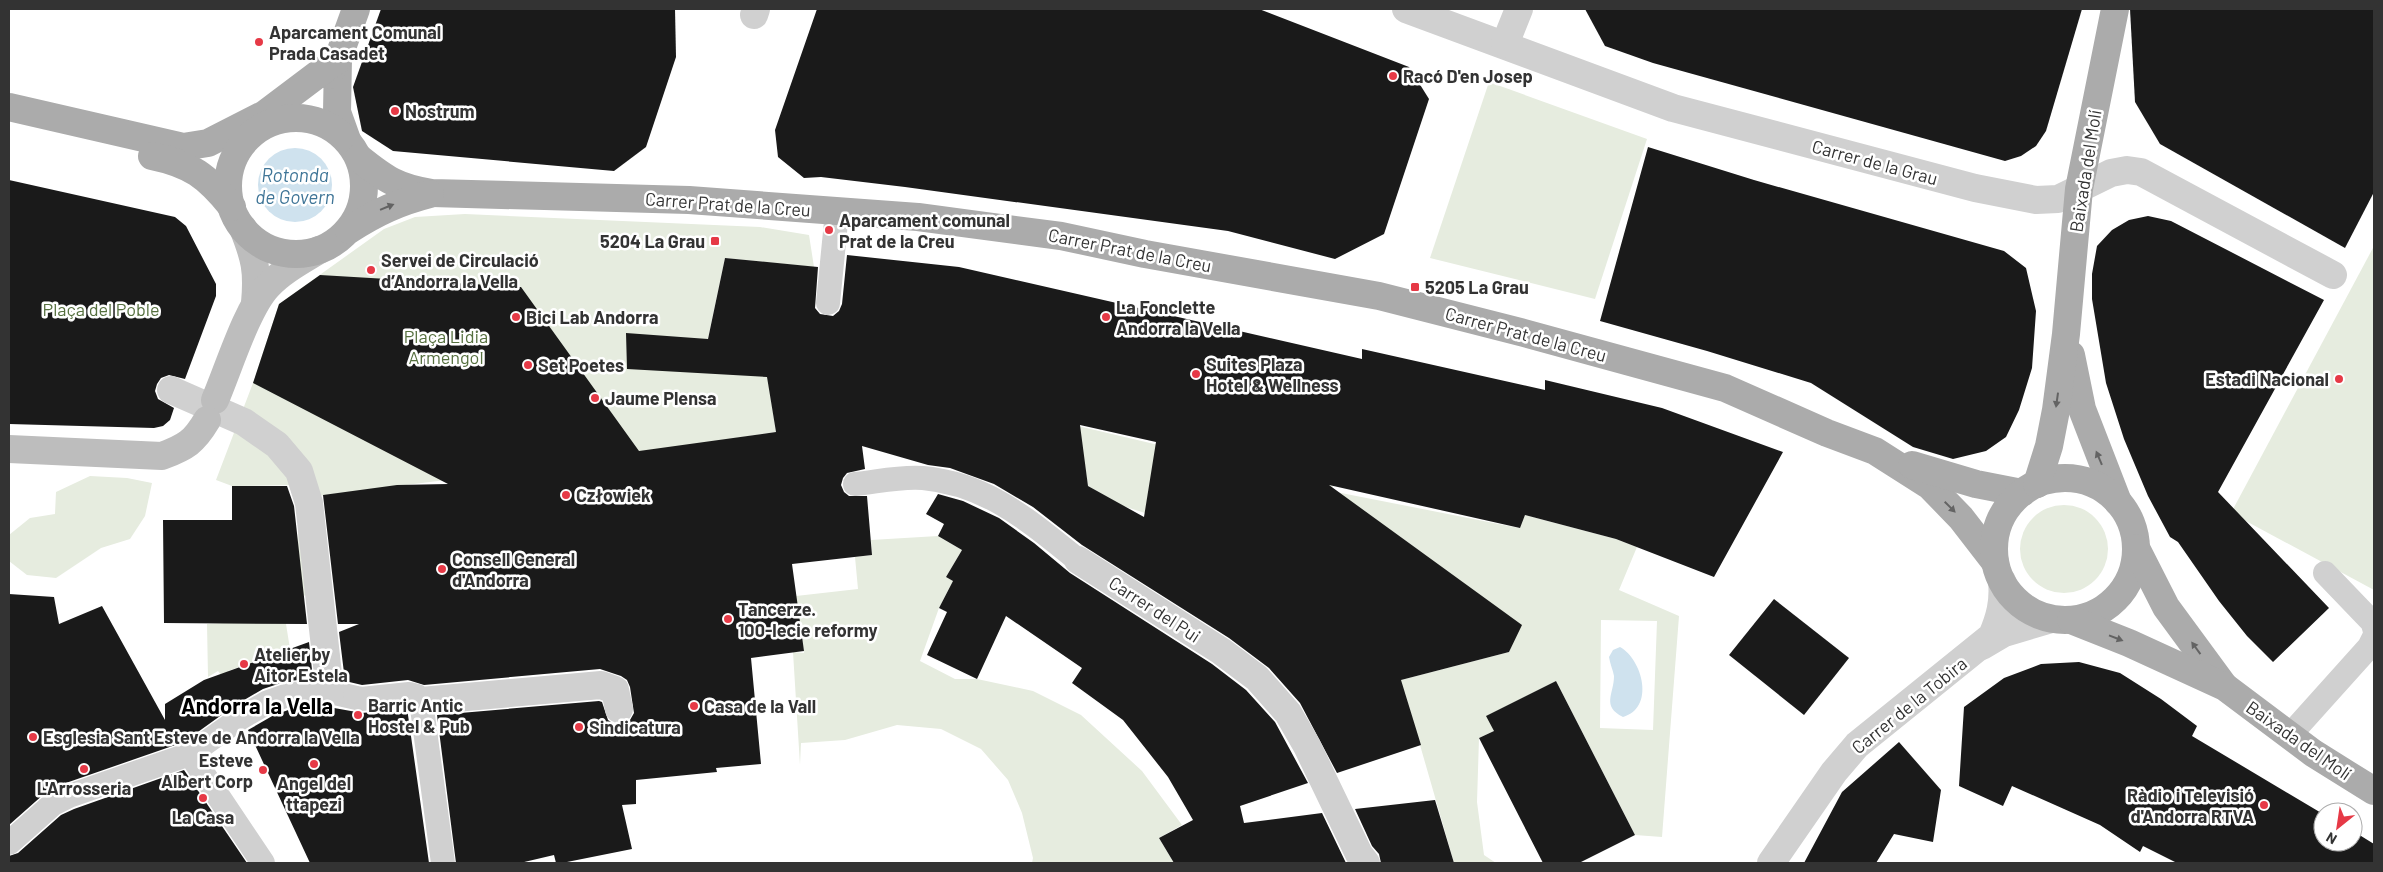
<svg xmlns="http://www.w3.org/2000/svg" width="2383" height="872" font-family="Barlow,sans-serif">
  <rect width="100%" height="100%" fill="#fff"/>
  <!-- green -->
  <g fill="#e6ecdf" fill-rule="evenodd">
    <path d="M 1489,82 L 1647,139 L 1595,299 L 1430,258 Z"/>
    <path d="M 465,214 L 760,227 L 809,235 L 814,267 L 725,258 L 703,362 L 766,367 L 776,432 L 525,470 L 318,496 L 298,485 L 232,486 L 216,480 L 253,383 L 279,304 L 384,229 L 415,217 Z"/>
    <path d="M 2374,246 L 2374,590 L 2231,513 Z"/>
    <path d="M 1027,414 L 1333,486 L 1331,491 L 1519,528 L 1525,515 L 1616,539 L 1637,547 L 1619,590 L 1679,616 L 1662,837 L 1635,835 L 1556,681 L 1487,716 L 1494,731 L 1479,738 L 1477,802 L 1484,855 L 1496,863 L 1454,863 L 1405,693 L 1397,681 L 1509,652 L 1521,625 L 1367,513 L 1359,521 L 1149,488 L 1145,513 L 1123,506 L 1088,486 L 1085,465 L 1029,436 ZM 1601,620 L 1657,621 L 1653,730 L 1600,728 Z"/>
    <path d="M 90,476 L 127,478 L 152,483 L 145,516 L 130,539 L 101,548 L 56,578 L 27,575 L 9,561 L 9,535 L 30,518 L 55,514 L 56,492 Z"/>
    <circle cx="2064" cy="549" r="44"/>
    <path d="M 298,518 L 308,595 L 282,599 L 290,649 L 228,671 L 246,701 L 243,704 L 218,671 L 208,677 L 207,624 L 225,623 L 225,603 L 261,603 L 261,593 L 298,593 Z"/>
    <path d="M 938,536 L 962,550 L 946,577 L 953,581 L 939,608 L 920,661 L 955,679 L 977,679 L 1033,691 L 1081,715 L 1142,771 L 1182,825 L 1159,838 L 1174,863 L 1032,863 L 1033,858 L 1022,813 L 1008,780 L 981,749 L 941,729 L 897,725 L 845,740 L 801,743 L 800,765 L 793,652 L 804,653 L 796,596 L 858,589 L 855,557 L 872,555 L 871,540 Z"/>
  </g>
  <!-- water -->
  <g fill="#cfe2ee">
    <circle cx="295" cy="185" r="37"/>
    <path d="M 1620,647 C 1643,660 1655,708 1623,717 C 1601,706 1614,694 1614,676 C 1613,670 1610,664 1609,657 L 1613,650 Z"/>
  </g>
  <!-- building -->
  <g fill="#1a1a1a" fill-rule="evenodd">
    <path d="M 381,9 L 675,9 L 676,57 L 646,147 L 614,171 L 393,151 L 362,131 L 353,87 Z"/>
    <path d="M 817,9 L 1259,9 L 1409,67 L 1429,99 L 1384,234 L 1335,259 L 1228,231 L 905,187 L 821,177 L 804,178 L 778,157 L 775,130 Z"/>
    <path d="M 1585,9 L 2082,9 L 2046,131 L 2036,146 L 2021,156 L 2005,161 L 1653,63 L 1605,46 Z"/>
    <path d="M 2130,9 L 2374,9 L 2374,192 L 2345,248 L 2160,144 L 2135,102 Z"/>
    <path d="M 1648,147 L 1754,180 L 2004,251 L 2026,268 L 2036,311 L 2032,368 L 2019,410 L 2006,437 L 1986,451 L 1953,459 L 1913,447 L 1811,383 L 1707,351 L 1600,321 Z"/>
    <path d="M 9,180 L 175,217 L 186,226 L 216,284 L 216,296 L 185,379 L 169,375 L 161,378 L 157,384 L 155,391 L 158,399 L 174,408 L 170,420 L 163,426 L 154,428 L 9,424 Z"/>
    <path d="M 2148,216 L 2171,221 L 2324,300 L 2218,492 L 2329,608 L 2273,662 L 2247,636 L 2219,601 L 2178,542 L 2170,537 L 2148,496 L 2124,439 L 2106,383 L 2092,299 L 2092,274 L 2097,246 L 2112,230 L 2129,220 Z"/>
    <path d="M 847,255 L 959,267 L 1362,359 L 1362,349 L 1545,390 L 1545,380 L 1662,408 L 1783,452 L 1714,577 L 1616,539 L 1525,515 L 1520,528 L 1329,485 L 1522,625 L 1509,652 L 1401,680 L 1421,745 L 1337,773 L 1300,703 L 1269,668 L 1229,638 L 1082,545 L 1033,507 L 994,484 L 950,468 L 928,465 L 862,446 L 865,469 L 847,473 L 843,478 L 841,485 L 844,492 L 849,496 L 867,496 L 872,555 L 792,564 L 804,651 L 751,658 L 761,764 L 716,768 L 717,772 L 636,780 L 636,804 L 622,805 L 632,849 L 562,863 L 556,863 L 554,855 L 520,863 L 456,863 L 437,715 L 599,701 L 602,702 L 608,720 L 614,724 L 622,724 L 630,720 L 634,713 L 630,687 L 627,680 L 621,676 L 600,669 L 424,685 L 408,680 L 362,685 L 345,681 L 339,632 L 359,624 L 338,624 L 323,495 L 397,485 L 448,484 L 253,383 L 279,304 L 320,275 L 521,287 L 639,451 L 776,432 L 767,377 L 627,369 L 626,333 L 708,339 L 725,258 L 818,267 L 815,308 L 820,314 L 833,316 L 839,311 L 842,304 ZM 1080,425 L 1156,442 L 1144,517 L 1088,486 Z"/>
    <path d="M 232,486 L 287,486 L 294,506 L 307,624 L 164,623 L 163,520 L 232,520 Z"/>
    <path d="M 938,494 L 963,501 L 999,518 L 1034,543 L 1070,573 L 1212,664 L 1246,690 L 1275,722 L 1308,783 L 1240,806 L 1244,823 L 1322,813 L 1346,863 L 1174,863 L 1159,838 L 1193,820 L 1168,777 L 1123,720 L 1072,683 L 1082,668 L 1006,616 L 977,679 L 927,655 L 947,612 L 939,608 L 953,581 L 946,577 L 962,550 L 938,536 L 944,524 L 926,514 Z"/>
    <path d="M 9,594 L 54,597 L 59,624 L 102,606 L 165,720 L 165,704 L 204,680 L 309,642 L 313,679 L 287,681 L 263,689 L 234,706 L 184,742 L 63,784 L 44,794 L 9,825 Z"/>
    <path d="M 1774,599 L 1849,658 L 1804,715 L 1729,655 Z"/>
    <path d="M 2079,662 L 2120,673 L 2161,699 L 2197,726 L 2192,736 L 2323,814 L 2323,842 L 2353,842 L 2353,831 L 2374,844 L 2374,863 L 2177,863 L 2143,846 L 2140,852 L 2100,825 L 2012,786 L 2003,806 L 1959,786 L 1964,707 L 2004,678 L 2041,664 Z"/>
    <path d="M 1556,681 L 1635,835 L 1579,863 L 1543,863 L 1479,738 L 1494,731 L 1486,716 Z"/>
    <path d="M 323,706 L 362,713 L 407,708 L 429,863 L 310,863 L 248,730 L 274,715 L 294,708 Z"/>
    <path d="M 1899,742 L 1941,790 L 1933,842 L 1894,834 L 1876,863 L 1804,863 L 1842,792 Z"/>
    <path d="M 184,770 L 247,863 L 9,863 L 9,856 L 18,853 L 61,815 L 74,809 Z"/>
    <path d="M 1435,800 L 1454,863 L 1381,863 L 1379,854 L 1372,846 L 1355,809 Z"/>
  </g>
  <g fill="none" stroke-linecap="round" stroke-linejoin="round">
    <!-- lane -->
    <g stroke="#d0d0d0" stroke-width="24">
      <path d="M 828,303 L 837,212"/>
      <path d="M 855,484 C 876,482 901,476 923,478 C 988,484 1029,521 1078,560"/>
      <path d="M 2325,573 L 2373,623 L 2374,628"/>
      <path d="M 2289,736 L 2369,647 L 2374,637"/>
      <path d="M 190,754 L 263,863"/>
      <path d="M 9,843 L 53,804 L 69,796 L 190,754 L 242,717 L 268,702 L 291,694 L 330,692 L 361,699 L 409,694 L 417,696 L 421,701 L 443,863"/>
    </g>
    <!-- street -->
    <g stroke="#d0d0d0" stroke-width="28">
      <path d="M 1406,9 L 1673,108 L 1975,188 L 2036,200 L 2058,199 L 2111,173 L 2127,170 L 2141,172 L 2333,275"/>
      <path d="M 754,15 L 756,9"/>
      <path d="M 1505,44 L 1519,9"/>
      <path d="M 171,390 L 244,422 L 277,445 L 299,471 L 309,503 L 330,692"/>
      <path d="M 1078,560 L 1221,651 L 1257,678 L 1288,713 L 1307,746 L 1359,854 L 1366,863"/>
      <path d="M 1982,646 L 2004,633 L 2051,619"/>
      <path d="M 421,701 L 601,685 L 615,690 L 619,709"/>
      <path d="M 1771,863 L 1834,772 L 1857,745 L 1992,636 C 2000,617 2004,602 2002,581"/>
    </g>
    <!-- secondary -->
    <g stroke="#bdbdbd" stroke-width="28">
      <path d="M 243,228 C 255,258 258,271 255,303"/>
      <path d="M 215,400 C 228,370 247,308 268,286 C 282,271 301,261 319,250"/>
      <path d="M 9,449 L 162,456 C 186,447 194,442 207,420"/>
    </g>
    <!-- primary -->
    <g stroke="#ababab" stroke-width="28">
      <path d="M 338,59 L 337,112 L 347,140"/>
      <path d="M 329,75 L 338,59 L 356,9"/>
      <path d="M 9,107 L 183,147 L 208,143 L 265,114 L 338,59"/>
      <circle cx="296" cy="186" r="68"/>
      <path d="M 152,156 C 191,164 207,176 232,207"/>
      <path d="M 359,158 C 385,179 398,188 432,193 L 689,200 L 918,217 L 1061,236 L 1145,254 L 1379,296 L 1524,333 L 1725,388 L 1827,433 L 1875,451 L 1930,486 L 1961,518 L 1995,562"/>
      <path d="M 349,230 C 377,212 399,202 430,194"/>
      <path d="M 2071,355 L 2082,409 L 2118,502"/>
      <path d="M 1912,465 L 1976,484 L 2022,493"/>
      <circle cx="2065" cy="549" r="71"/>
      <path d="M 2037,484 L 2049,446 L 2056,410 L 2066,334 L 2079,189 L 2115,9"/>
      <path d="M 2136,548 L 2166,607 L 2224,686"/>
      <path d="M 2071,620 L 2129,643 L 2225,687 L 2313,753 L 2374,791"/>
    </g>
  </g>
  <!-- one-way arrows -->
  <defs><path id="oneway-solid" d="M-6-.8H1V-3.2L6.5 0L1 3.2V.8H-6Z" transform="scale(1.25)"/></defs>
  <g fill="#636363">
    <use href="#oneway-solid" transform="translate(387 207) rotate(-22)"/>
    <use href="#oneway-solid" transform="translate(2057 400) rotate(98)"/>
    <use href="#oneway-solid" transform="translate(2099 458) rotate(-113)"/>
    <use href="#oneway-solid" transform="translate(1950 507) rotate(45)"/>
    <use href="#oneway-solid" transform="translate(2116 638) rotate(21)"/>
    <use href="#oneway-solid" transform="translate(2196 648) rotate(-126)"/>
  </g>
  <!-- markers -->
  <g fill="#e63946" stroke="#fff" stroke-width="2">
    <circle cx="259" cy="42" r="5"/>
    <circle cx="1393" cy="76" r="5"/>
    <circle cx="395" cy="111" r="5"/>
    <circle cx="829" cy="230" r="5"/>
    <rect x="710" y="236" width="10" height="10" rx="2.5"/>
    <circle cx="371" cy="270" r="5"/>
    <rect x="1410" y="282" width="10" height="10" rx="2.5"/>
    <circle cx="516" cy="317" r="5"/>
    <circle cx="1106" cy="317" r="5"/>
    <circle cx="528" cy="365" r="5"/>
    <circle cx="1196" cy="374" r="5"/>
    <circle cx="2339" cy="379" r="5"/>
    <circle cx="595" cy="398" r="5"/>
    <circle cx="566" cy="495" r="5"/>
    <circle cx="442" cy="569" r="5"/>
    <circle cx="728" cy="619" r="5"/>
    <circle cx="244" cy="664" r="5"/>
    <circle cx="694" cy="706" r="5"/>
    <circle cx="358" cy="715" r="5"/>
    <circle cx="579" cy="727" r="5"/>
    <circle cx="33" cy="737" r="5"/>
    <circle cx="314" cy="764" r="5"/>
    <circle cx="84" cy="769" r="5"/>
    <circle cx="263" cy="770" r="5"/>
    <circle cx="203" cy="798" r="5"/>
    <circle cx="2264" cy="805" r="5"/>
  </g>
  <g text-anchor="middle" dominant-baseline="central" stroke-width="5" stroke-linejoin="round" paint-order="stroke">
    <!-- poi labels -->
    <g font-size="18" font-weight="bold" fill="#333" stroke="#fff" text-anchor="start">
      <text x="269" y="32">Aparcament Comunal<tspan x="269" dy="21">Prada Casadet</tspan></text>
      <text x="1403" y="76">Racó D'en Josep</text>
      <text x="405" y="111">Nostrum</text>
      <text x="839" y="220">Aparcament comunal<tspan x="839" dy="21">Prat de la Creu</tspan></text>
      <text x="705" y="241" text-anchor="end">5204 La Grau</text>
      <text x="381" y="260">Servei de Circulació<tspan x="381" dy="21">d’Andorra la Vella</tspan></text>
      <text x="1425" y="287">5205 La Grau</text>
      <text x="1116" y="307">La Fonclette<tspan x="1116" dy="21">Andorra la Vella</tspan></text>
      <text x="526" y="317">Bici Lab Andorra</text>
      <text x="1206" y="364">Suites Plaza<tspan x="1206" dy="21">Hotel &amp; Wellness</tspan></text>
      <text x="538" y="365">Set Poetes</text>
      <text x="2329" y="379" text-anchor="end">Estadi Nacional</text>
      <text x="605" y="398">Jaume Plensa</text>
      <text x="576" y="495">Człowiek</text>
      <text x="452" y="559">Consell General<tspan x="452" dy="21">d'Andorra</tspan></text>
      <text x="738" y="609">Tancerze.<tspan x="738" dy="21">100-lecie reformy</tspan></text>
      <text x="254" y="654">Atelier by<tspan x="254" dy="21">Aitor Estela</tspan></text>
      <text x="368" y="705">Barric Antic<tspan x="368" dy="21">Hostel &amp; Pub</tspan></text>
      <text x="704" y="706">Casa de la Vall</text>
      <text x="589" y="727">Sindicatura</text>
      <text x="43" y="737">Esglesia Sant Esteve de Andorra la Vella</text>
      <text x="253" y="760" text-anchor="end">Esteve<tspan x="253" dy="21">Albert Corp</tspan></text>
      <text x="314" y="783" text-anchor="middle">Angel del<tspan x="314" dy="21">ttapezi</tspan></text>
      <text x="84" y="788" text-anchor="middle">L'Arrosseria</text>
      <text x="2254" y="795" text-anchor="end">Ràdio i Televisió<tspan x="2254" dy="21">d'Andorra RTVA</tspan></text>
      <text x="203" y="817" text-anchor="middle">La Casa</text>
    </g>
    <!-- street labels -->
    <g font-size="18" fill="#333" stroke="#fff">
      <text transform="translate(1875 162) rotate(15)">Carrer de la Grau</text>
      <text transform="translate(2085 171) rotate(-81)">Baixada del Molí</text>
      <text transform="translate(728 204) rotate(4)">Carrer Prat de la Creu</text>
      <text transform="translate(1130 250) rotate(11)">Carrer Prat de la Creu</text>
      <text transform="translate(1526 334) rotate(15)">Carrer Prat de la Creu</text>
      <text transform="translate(1155 609) rotate(33)">Carrer del Pui</text>
      <text transform="translate(1909 705) rotate(-39)">Carrer de la Tobira</text>
      <text transform="translate(2299 740) rotate(35)">Baixada del Molí</text>
    </g>
    <!-- park labels -->
    <g font-size="18" fill="#56703f" stroke="#fff">
      <text x="101" y="309">Plaça del Poble</text>
      <text x="446" y="336">Plaça Lidia<tspan x="446" dy="21">Armengol</tspan></text>
    </g>
    <!-- water labels -->
    <g font-size="19" font-style="italic" fill="#3f7597" stroke="#fff">
      <text x="295" y="174">Rotonda<tspan x="295" dy="22">de Govern</tspan></text>
    </g>
    <!-- district labels -->
    <g font-size="22" font-weight="bold" fill="#000" stroke="#fff">
      <text x="257" y="705">Andorra la Vella</text>
    </g>
  </g>
  <!-- border -->
  <rect width="2383" height="872" fill="none" stroke="#333333" stroke-width="20"/>
  <!-- north arrow -->
  <g transform="translate(2338 827) rotate(210)"><circle r="24" fill="#ffffff" stroke="#adadad"/>
  <path d="M0-4L9 19L0 12L-9 19Z" fill="#e63946"/>
  <text y="-8" font-size="14" font-weight="bold" text-anchor="middle" fill="#333333">N</text>
  </g>
</svg>
